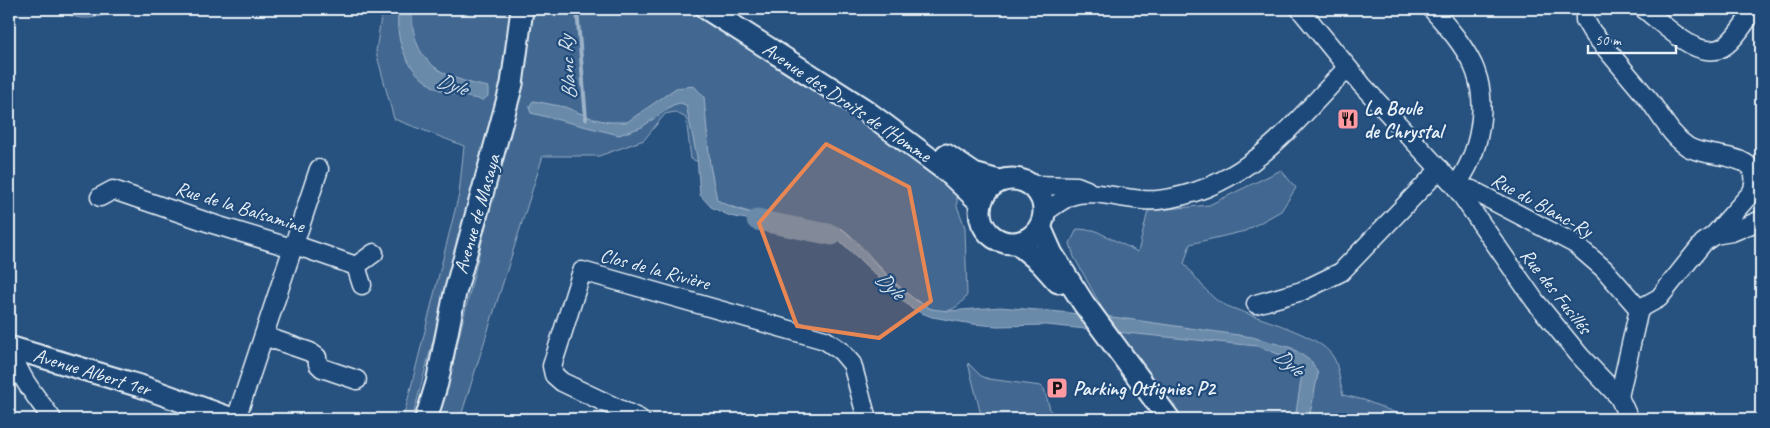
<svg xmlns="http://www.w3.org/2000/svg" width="1770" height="428" font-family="Caveat,sans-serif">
  <rect width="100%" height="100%" fill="#27517f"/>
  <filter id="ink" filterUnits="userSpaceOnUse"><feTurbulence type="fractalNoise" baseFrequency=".02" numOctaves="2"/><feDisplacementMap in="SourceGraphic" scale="10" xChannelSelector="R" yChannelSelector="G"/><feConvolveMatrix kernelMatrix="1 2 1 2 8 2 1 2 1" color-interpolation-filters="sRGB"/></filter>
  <g filter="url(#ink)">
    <!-- green -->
    <g fill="#436891" stroke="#96acc4">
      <path d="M 56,9 L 121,9 C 94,19 82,23 56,9 Z"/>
      <path d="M 382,9 L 513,9 L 503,79 L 412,419 L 403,419 L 459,194 L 464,146 L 394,119 L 376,52 Z"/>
      <path d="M 533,9 L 697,9 L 887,133 L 957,194 L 957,206 L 965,227 L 967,295 C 934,350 870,248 845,231 C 836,225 818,226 808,224 C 776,218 745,214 716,200 L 710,166 L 691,159 L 686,118 L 675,112 L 665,114 L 644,140 L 599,156 L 543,156 L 460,419 L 439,419 L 511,122 Z"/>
      <path d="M 1281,170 L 1296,188 L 1281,211 L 1245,231 L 1190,244 L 1184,264 C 1194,274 1209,297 1221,303 C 1248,317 1320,332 1334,358 C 1339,368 1340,384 1343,395 L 1364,400 L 1411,419 L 1176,419 L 1118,337 L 1074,257 L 1070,243 L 1077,229 L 1094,230 L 1138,252 L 1148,211 L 1209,205 Z"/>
      <path d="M 968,363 L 981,376 L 989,379 L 1041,386 L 1044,389 L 1053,419 L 982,419 Z"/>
    </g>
    <!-- water -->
    <g fill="#6b8aaa" stroke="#9db3c9">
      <path d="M 399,9 L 412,9 C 411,64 441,77 488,87 L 488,96 L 483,100 C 469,97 452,95 438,89 C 408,75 393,40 399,9 Z"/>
      <path d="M 694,86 L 704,97 L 710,165 L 717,200 L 736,209 L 772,218 L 828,224 L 844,230 L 889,278 L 914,299 L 931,309 L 949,311 L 1000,307 L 1050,311 L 1120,318 L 1252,337 L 1292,348 L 1312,362 L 1318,374 L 1309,419 L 1295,419 L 1302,374 L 1286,357 L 1257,346 L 1046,325 L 997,326 L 973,324 L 932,317 L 912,309 L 840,241 L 821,233 L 730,216 L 711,207 L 700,195 L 697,157 L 686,105 L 680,103 L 673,105 L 642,127 L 619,135 L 531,113 L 529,107 L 533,101 L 565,107 L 594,119 L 609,122 L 627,122 L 676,88 Z"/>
    </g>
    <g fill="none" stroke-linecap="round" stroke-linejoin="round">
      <!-- stream -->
      <path stroke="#9db3c9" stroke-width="4" d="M 577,9 L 586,119"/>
      <!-- river -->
      <path stroke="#6b8aaa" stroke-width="21" d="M 757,220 L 832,235"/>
      <!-- minor casing -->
      <g stroke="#e8f1f8" stroke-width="21">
        <g id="minor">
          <path d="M 1300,9 L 1362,85 L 1455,186 L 1535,301 L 1580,356 L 1619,397 L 1629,419"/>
          <path d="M 1432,9 C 1447,26 1463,44 1473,65 C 1490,103 1480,155 1455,186"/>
          <path d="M 1585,9 L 1585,20 L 1592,32 C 1611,55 1630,77 1649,100 C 1662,117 1670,135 1688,147 C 1709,160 1767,149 1752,192 L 1714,235"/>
          <path d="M 1644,9 C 1664,24 1701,65 1726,45 C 1738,36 1746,20 1755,9"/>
          <path d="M 1031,185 L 1077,186 L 1087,190"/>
          <path d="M 1455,186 L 1472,190 L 1575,244 L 1604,269 L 1639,309"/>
          <path d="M 100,197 L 113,190 L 216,225 L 292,248 L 301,247 L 356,266 L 362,285"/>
          <path d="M 1045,212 C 1053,207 1061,200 1071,196 C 1094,187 1131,203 1158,200 C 1245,190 1290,127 1347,68"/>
          <path d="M 356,266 L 374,253"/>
          <path d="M 1256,304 L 1302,291 L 1341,272 L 1440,169"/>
          <path d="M 1639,309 L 1659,298 L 1703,243 L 1714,235 L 1732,232 L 1761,220"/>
          <path d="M 264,336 L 310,352 L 317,357 L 318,364 L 322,368 L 357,380"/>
          <path d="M 12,347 C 15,374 37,397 52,419"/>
          <path d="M 1619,397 L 1639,309"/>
          <path d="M 236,419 L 319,169"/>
          <path d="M 640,419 L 562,382 L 554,375 L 552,366 L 582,271 L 825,340 L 841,351 L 852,364 L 867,419"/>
        </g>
      </g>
      <!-- major casing -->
      <g stroke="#e8f1f8" stroke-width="25">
        <g id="major">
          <path d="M 707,9 L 862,108 L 949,173 L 981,203"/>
          <path d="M 946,155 L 974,174 L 999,181"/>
          <circle cx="1012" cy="211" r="32"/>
          <path d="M 1040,227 L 1052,254 L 1084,304 L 1169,419"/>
          <path d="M 1017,243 L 1040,262 L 1058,282"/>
          <path d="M 9,347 L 140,386 L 232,419"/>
          <path d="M 426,419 L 437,383 L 455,293 L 512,84 L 522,9"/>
        </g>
      </g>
      <!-- minor -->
      <use href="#minor" stroke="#1f4a7a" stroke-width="18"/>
      <!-- major -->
      <use href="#major" stroke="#1f4a7a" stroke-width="21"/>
    </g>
  </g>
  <!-- marked area -->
  <path fill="#e88753" fill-opacity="0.2" stroke="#e88753" stroke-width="4" stroke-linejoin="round" d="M 826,144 L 909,187 L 931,301 L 879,338 L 797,326 L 759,223 Z"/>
  <!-- icons -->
  <defs>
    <g id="restaurant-square" transform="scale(1.125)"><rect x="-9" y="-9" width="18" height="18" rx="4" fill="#ff9aa2" stroke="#1f4a7a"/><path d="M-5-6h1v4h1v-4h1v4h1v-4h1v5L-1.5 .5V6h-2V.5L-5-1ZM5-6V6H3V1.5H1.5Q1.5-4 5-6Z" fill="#111"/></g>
    <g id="parking-square" transform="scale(1.125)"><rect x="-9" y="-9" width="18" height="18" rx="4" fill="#ff9aa2" stroke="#1f4a7a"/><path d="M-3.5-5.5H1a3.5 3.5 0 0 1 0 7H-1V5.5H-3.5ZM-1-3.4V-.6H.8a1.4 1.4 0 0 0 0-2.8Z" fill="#111"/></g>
  </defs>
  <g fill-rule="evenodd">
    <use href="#restaurant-square" x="1348" y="119"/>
    <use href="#parking-square" x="1057" y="388"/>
  </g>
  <g text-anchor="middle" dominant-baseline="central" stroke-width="4.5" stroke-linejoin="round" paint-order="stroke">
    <!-- street labels -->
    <g font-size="20" fill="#e8f1f8" stroke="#1f4a7a">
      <text transform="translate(847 102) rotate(34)">Avenue des Droits de l'Homme</text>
      <text transform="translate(1542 205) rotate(29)">Rue du Blanc-Ry</text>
      <text transform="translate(240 207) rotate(17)">Rue de la Balsamine</text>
      <text transform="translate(477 214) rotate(-74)">Avenue de Masaya</text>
      <text transform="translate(655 269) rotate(15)">Clos de la Rivière</text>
      <text transform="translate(1556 291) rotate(52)">Rue des Fusillés</text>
      <text transform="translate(92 372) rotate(17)">Avenue Albert 1er</text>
    </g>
    <!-- poi labels -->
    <g font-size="20" font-weight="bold" fill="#e8f1f8" stroke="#1f4a7a" text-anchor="start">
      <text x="1364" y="108">La Boule<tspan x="1364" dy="23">de Chrystal</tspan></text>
      <text x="1073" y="388">Parking Ottignies P2</text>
    </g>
    <!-- water labels -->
    <g font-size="21" font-style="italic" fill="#d5e2ec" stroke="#1f4a7a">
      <text transform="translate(567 68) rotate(-94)">Blanc Ry</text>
      <text transform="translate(452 84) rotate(20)">Dyle</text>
      <text transform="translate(890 285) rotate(44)">Dyle</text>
      <text transform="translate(1289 362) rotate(40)">Dyle</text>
    </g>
  </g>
  <!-- margin -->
  <rect width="1770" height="428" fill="none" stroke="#1f4a7a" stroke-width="30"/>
  <rect x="15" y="15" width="1740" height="398" fill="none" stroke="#e8f1f8" stroke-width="2" filter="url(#ink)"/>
  <!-- scale -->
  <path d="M1588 45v8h88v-8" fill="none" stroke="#e8f1f8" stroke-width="2.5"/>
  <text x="1595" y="45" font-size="15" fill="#e8f1f8" stroke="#1f4a7a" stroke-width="4" paint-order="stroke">50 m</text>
</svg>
